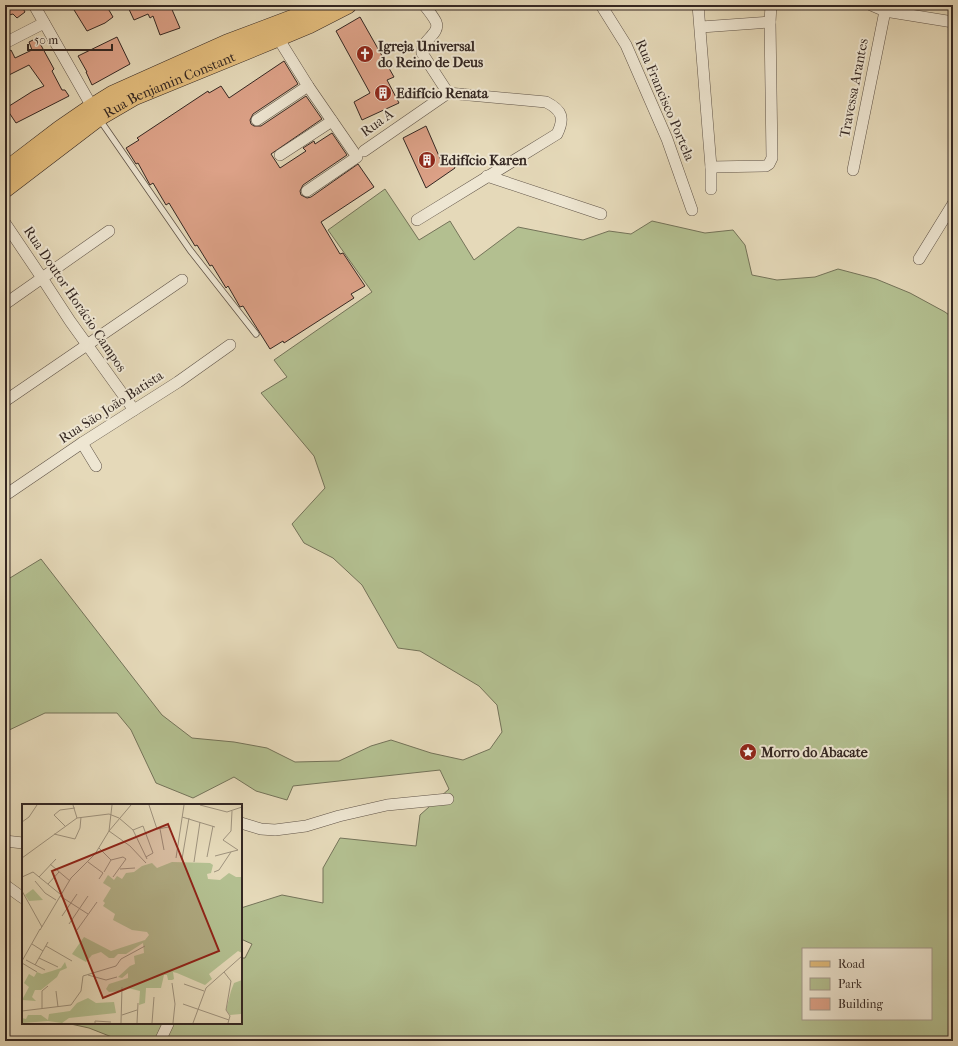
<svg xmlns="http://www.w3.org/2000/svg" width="958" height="1046" font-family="'IM FELL French Canon',serif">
  <rect width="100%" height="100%" fill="#e5d9b9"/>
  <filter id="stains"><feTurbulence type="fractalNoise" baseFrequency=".005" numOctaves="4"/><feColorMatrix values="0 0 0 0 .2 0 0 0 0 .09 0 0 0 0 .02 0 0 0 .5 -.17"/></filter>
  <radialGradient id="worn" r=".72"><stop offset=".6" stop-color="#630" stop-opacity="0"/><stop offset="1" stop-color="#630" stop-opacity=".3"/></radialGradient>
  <!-- green -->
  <path fill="#b3bf90" stroke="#747359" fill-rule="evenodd" d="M 385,189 L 419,240 L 450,221 L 474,260 L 518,227 L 583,240 L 609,231 L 631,234 L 652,221 L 705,233 L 733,230 L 745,245 L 752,275 L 777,280 L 815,277 L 838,269 L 876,279 L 910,293 L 945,312 L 953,318 L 953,1041 L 122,1041 L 89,1028 L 66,1023 L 241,1023 L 241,958 L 245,958 L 252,944 L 241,939 L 241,908 L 282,895 L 323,903 L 323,868 L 340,838 L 416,846 L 420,815 L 449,789 L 440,770 L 293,786 L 287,800 L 256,791 L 234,777 L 193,798 L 156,783 L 131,730 L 117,713 L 45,713 L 5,732 L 5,581 L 41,559 L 162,715 L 192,738 L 234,742 L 267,748 L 295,762 L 339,761 L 371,746 L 391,740 L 431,753 L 463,760 L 490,749 L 502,732 L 497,705 L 479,686 L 420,651 L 398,648 L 362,585 L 333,558 L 304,543 L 292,524 L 325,488 L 314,456 L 261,393 L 287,377 L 274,360 L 372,292 L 328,230 ZM 803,949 L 931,949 L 931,1019 L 803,1019 Z"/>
  <!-- building -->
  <g fill="#dca187" stroke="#342722">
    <path d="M 5,5 L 21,5 L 25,12 L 17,18 L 13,14 L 5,16 Z"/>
    <path d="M 71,5 L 106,5 L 113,17 L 105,23 L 87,31 Z"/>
    <path d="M 127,5 L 170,5 L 180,28 L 160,35 L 153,16 L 150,18 L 148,14 L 134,20 Z"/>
    <path d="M 360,17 L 394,77 L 387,80 L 399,103 L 362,120 L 354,102 L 370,93 L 336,31 Z"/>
    <path d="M 117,37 L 130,64 L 92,85 L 86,72 L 87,72 L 78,56 Z"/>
    <path d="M 37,38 L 54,69 L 52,71 L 62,90 L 65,90 L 69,96 L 16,123 L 6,108 L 33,91 L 44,86 L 29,65 L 5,77 L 5,54 L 11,50 L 15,58 L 32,50 L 29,42 Z"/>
    <path d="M 284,61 L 298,84 L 253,114 L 250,120 L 251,124 L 254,126 L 261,126 L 306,96 L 322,119 L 271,154 L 280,168 L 306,151 L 303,148 L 314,141 L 315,144 L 332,133 L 347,155 L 303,185 L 300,191 L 301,195 L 307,198 L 311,197 L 358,164 L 374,187 L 321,222 L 340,254 L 343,253 L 365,286 L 351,294 L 354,298 L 284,343 L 283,341 L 270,349 L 243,306 L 240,307 L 228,286 L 226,288 L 212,265 L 210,266 L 197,245 L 195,246 L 169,203 L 166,205 L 153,183 L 150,185 L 138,163 L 136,164 L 126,148 L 139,140 L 137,138 L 208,91 L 209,93 L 221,86 L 229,98 Z"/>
    <path d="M 426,126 L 442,163 L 449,157 L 455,168 L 426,188 L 403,138 Z"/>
  </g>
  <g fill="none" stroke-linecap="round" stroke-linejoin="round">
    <!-- lane casing -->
    <g stroke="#605448" stroke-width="7">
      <path id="lane" d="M 100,120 L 190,250 L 256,334"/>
    </g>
    <!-- street casing -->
    <g stroke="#605448" stroke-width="12">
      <g id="street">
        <path d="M 34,5 L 95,112"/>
        <path d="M 424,5 C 428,10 433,16 436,22 C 441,34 420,41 422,53 L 448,93"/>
        <path d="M 601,5 L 626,45 L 667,139 L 692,210"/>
        <path d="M 698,5 L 711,167 L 711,189"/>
        <path d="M 871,5 L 885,11 L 953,22"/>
        <path d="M 701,27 L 770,22"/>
        <path d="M 278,38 L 308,86 L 357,157 L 307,191"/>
        <path d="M 5,43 L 44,23"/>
        <path d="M 257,120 L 308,86"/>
        <path d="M 364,151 L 448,93"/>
        <path d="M 280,155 L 332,121"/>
        <path d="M 711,167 L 766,166 L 769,164 L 772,158 L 770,22 L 771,5"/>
        <path d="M 853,170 L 885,11"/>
        <path d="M 487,176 L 601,214"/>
        <path d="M 417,220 L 557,134 C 565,118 562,110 546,102 L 448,93"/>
        <path d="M 5,223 L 42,278 L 70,321 L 134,410"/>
        <path d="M 919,259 L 953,204"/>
        <path d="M 5,304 L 109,231"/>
        <path d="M 5,401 L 182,280"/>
        <path d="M 82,443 L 96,466"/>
        <path d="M 7,494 L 82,443 L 178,382 L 230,345"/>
        <path d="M 241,823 L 261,829 L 275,830 L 306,826 L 339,816 L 387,805 L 448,799"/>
        <path d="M 5,841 L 23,843"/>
        <path d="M 5,885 L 23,898"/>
        <path d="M 160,1041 L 168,1024"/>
      </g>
    </g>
    <!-- primary casing -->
    <g stroke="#342722" stroke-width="18">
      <g id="primary">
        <path d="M 5,171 L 60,129 L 92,107 L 113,94 L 227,43 L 312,11 L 326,8"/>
        <path id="s1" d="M 5,189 L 98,118 L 134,97 L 278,38 L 309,25 L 348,5"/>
      </g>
    </g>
    <!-- lane -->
    <use href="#lane" stroke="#eee6d2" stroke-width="5.5"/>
    <!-- street -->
    <use href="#street" stroke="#eee6d2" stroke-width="11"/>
    <!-- primary -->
    <use href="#primary" stroke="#e2bc7c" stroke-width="17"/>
  </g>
  <!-- icons -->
  <defs>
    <g id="church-disc" transform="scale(0.9)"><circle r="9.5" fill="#8f2418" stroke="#eee6d2"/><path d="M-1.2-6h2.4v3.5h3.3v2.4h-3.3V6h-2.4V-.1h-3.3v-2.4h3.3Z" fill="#fff"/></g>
    <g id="building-disc" transform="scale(0.9)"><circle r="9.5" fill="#8f2418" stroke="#eee6d2"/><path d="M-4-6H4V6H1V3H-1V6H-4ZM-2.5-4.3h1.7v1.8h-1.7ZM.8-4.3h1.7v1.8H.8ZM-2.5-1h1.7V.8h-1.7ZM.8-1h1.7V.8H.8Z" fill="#fff"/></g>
    <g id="sight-disc" transform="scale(0.9)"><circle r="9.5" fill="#8f2418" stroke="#eee6d2"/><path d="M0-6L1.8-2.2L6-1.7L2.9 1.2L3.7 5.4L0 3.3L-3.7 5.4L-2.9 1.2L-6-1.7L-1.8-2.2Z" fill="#fff"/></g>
  </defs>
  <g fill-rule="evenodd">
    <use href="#church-disc" x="365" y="54"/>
    <use href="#building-disc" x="383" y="93"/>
    <use href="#building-disc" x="427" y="160"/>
    <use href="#sight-disc" x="748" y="752"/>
  </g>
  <g text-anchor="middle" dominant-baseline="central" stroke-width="4" stroke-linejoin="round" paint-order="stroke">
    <!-- poi labels -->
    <g font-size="14" font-weight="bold" fill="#342722" stroke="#eee6d2" text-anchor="start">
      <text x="378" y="46">Igreja Universal<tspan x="378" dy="16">do Reino de Deus</tspan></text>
      <text x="396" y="93">Edifício Renata</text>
      <text x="440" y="160">Edifício Karen</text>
      <text x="761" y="752">Morro do Abacate</text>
    </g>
    <!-- street labels -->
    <g font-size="14" fill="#342722" stroke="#eee6d2">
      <text stroke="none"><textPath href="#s1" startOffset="196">Rua Benjamin Constant</textPath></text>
      <text transform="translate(854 88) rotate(-79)">Travessa Arantes</text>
      <text transform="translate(665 100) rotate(67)">Rua Francisco Portela</text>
      <text transform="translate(377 123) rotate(-36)">Rua A</text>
      <text transform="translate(75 299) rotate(56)">Rua Doutor Horácio Campos</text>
      <text transform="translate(111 407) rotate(-33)">Rua São João Batista</text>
    </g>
  </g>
  <!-- overview -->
  <g transform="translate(22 804)">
    <rect width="220" height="220" fill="#e5d9b9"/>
    <path d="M 150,58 L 188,59 L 191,61 L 189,69 L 185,70 L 186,75 L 198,76 L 207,69 L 214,73 L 220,73 L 220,149 L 216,147 L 187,170 L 190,175 L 183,181 L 155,169 L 151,168 L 152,175 L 150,176 L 146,176 L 145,171 L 142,171 L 139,184 L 124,184 L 123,199 L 117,201 L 118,187 L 106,184 L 101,187 L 87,188 L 84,185 L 87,180 L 106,174 L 106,169 L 100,174 L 96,173 L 108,162 L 113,160 L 112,152 L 122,149 L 121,139 L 104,150 L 96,150 L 92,154 L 87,154 L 79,148 L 70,151 L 64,158 L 50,150 L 62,133 L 89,147 L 123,136 L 127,131 L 125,128 L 110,126 L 91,116 L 93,110 L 81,102 L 83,99 L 81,97 L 89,84 L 81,79 L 86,71 L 92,76 L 95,72 L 100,75 L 104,69 L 112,68 L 120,62 L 130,59 L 135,64 ZM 11,85 L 21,96 L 7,97 L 3,91 ZM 43,158 L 45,164 L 38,167 L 35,173 L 19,186 L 13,186 L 10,193 L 14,197 L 0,196 L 7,183 L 2,179 L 7,170 L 12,173 L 15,168 L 20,170 L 30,167 L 39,164 ZM 220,176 L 219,210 L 208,211 L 204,206 L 209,187 L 212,179 ZM 66,194 L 74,199 L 92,198 L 94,209 L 47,214 L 40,219 L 26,217 L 0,219 L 0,214 L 4,215 L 6,211 L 19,211 L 26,216 L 27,210 L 48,207 L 55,199 Z" fill="#b3bf90"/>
    <path fill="none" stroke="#9e927d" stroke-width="1" d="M 51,1 L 55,14M 127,1 L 135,25 L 147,23M 178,1 L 205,8 L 220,3M 160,13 L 193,23M 0,18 L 7,13 L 15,1M 43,22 L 32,11 L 38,6 L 53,4M 138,25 L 142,46M 111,26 L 121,22 L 131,49 L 124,53M 87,27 L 108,42 L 124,59M 87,27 L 90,1M 32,30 L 53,35 L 58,24 L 59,13M 77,44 L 89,56M 193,52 L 216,46 L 201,36 L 209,27 L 210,7M 185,53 L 191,22M 0,54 L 55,14 L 87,10 L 97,14 L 111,26 L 125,55M 154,54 L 162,1M 160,55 L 167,14M 89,56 L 101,53 L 104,55 L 91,73M 66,58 L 81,69 L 77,75M 172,58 L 178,18M 28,60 L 48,77M 98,65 L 113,64M 82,68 L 89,56M 192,68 L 197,66 L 209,48M 0,73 L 11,68 L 38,90M 17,73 L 34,55M 13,77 L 23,89 L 34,96M 26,80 L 37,68M 0,87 L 20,123M 38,92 L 66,110M 40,112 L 55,90M 47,120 L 66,92M 18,126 L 49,74 L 73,50 L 87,27 L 109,1M 55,126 L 75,98M 10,140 L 21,147M 24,142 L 50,157M 17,154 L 36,163M 4,156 L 23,166M 0,157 L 18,125M 0,159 L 15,168M 13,161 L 26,138M 202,168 L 209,177 L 204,206 L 208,212 L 206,219M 66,171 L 84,176 L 95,173M 150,179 L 153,200 L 151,219M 162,180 L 182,187M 34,187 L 36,203M 161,200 L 207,216M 20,205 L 20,187 L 26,182M 0,207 L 49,201 L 59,187 L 61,172 L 94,162 L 99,155 L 123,142M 100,211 L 115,206M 73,219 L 73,217 L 89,218M 99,219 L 100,183M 115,219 L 116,199M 130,219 L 132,193M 171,219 L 184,184 L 220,152"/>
    <path fill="#8f2418" fill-opacity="0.15" stroke="#8f2418" stroke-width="2" d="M 146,20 L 197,147 L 81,194 L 30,67 Z"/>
    <rect width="220" height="220" fill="none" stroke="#342722" stroke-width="2"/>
  </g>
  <!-- margin -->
  <rect width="958" height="1046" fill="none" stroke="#e5d9b9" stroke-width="20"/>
  <rect x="6" y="6" width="946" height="1034" fill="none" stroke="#342722" stroke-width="2"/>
  <rect x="10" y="10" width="938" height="1026" fill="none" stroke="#342722"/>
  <!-- legend -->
  <rect x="802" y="948" width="130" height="72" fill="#eee6d2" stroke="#a49a8c"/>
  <rect x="810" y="961" width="20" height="6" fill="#e2bc7c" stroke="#a49a8c"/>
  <text x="838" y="968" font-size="12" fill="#342722">Road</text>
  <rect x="810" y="978" width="20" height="12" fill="#b3bf90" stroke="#a49a8c"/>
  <text x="838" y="988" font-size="12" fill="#342722">Park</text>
  <rect x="810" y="998" width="20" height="12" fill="#dca187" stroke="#a49a8c"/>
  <text x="838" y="1008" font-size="12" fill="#342722">Building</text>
  <!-- scale -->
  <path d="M28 44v6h84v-6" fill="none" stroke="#342722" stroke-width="2"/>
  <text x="34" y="44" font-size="12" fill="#342722" stroke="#eee6d2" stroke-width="3" paint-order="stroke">50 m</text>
  <rect width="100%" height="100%" filter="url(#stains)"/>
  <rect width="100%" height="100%" fill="url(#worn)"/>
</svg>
